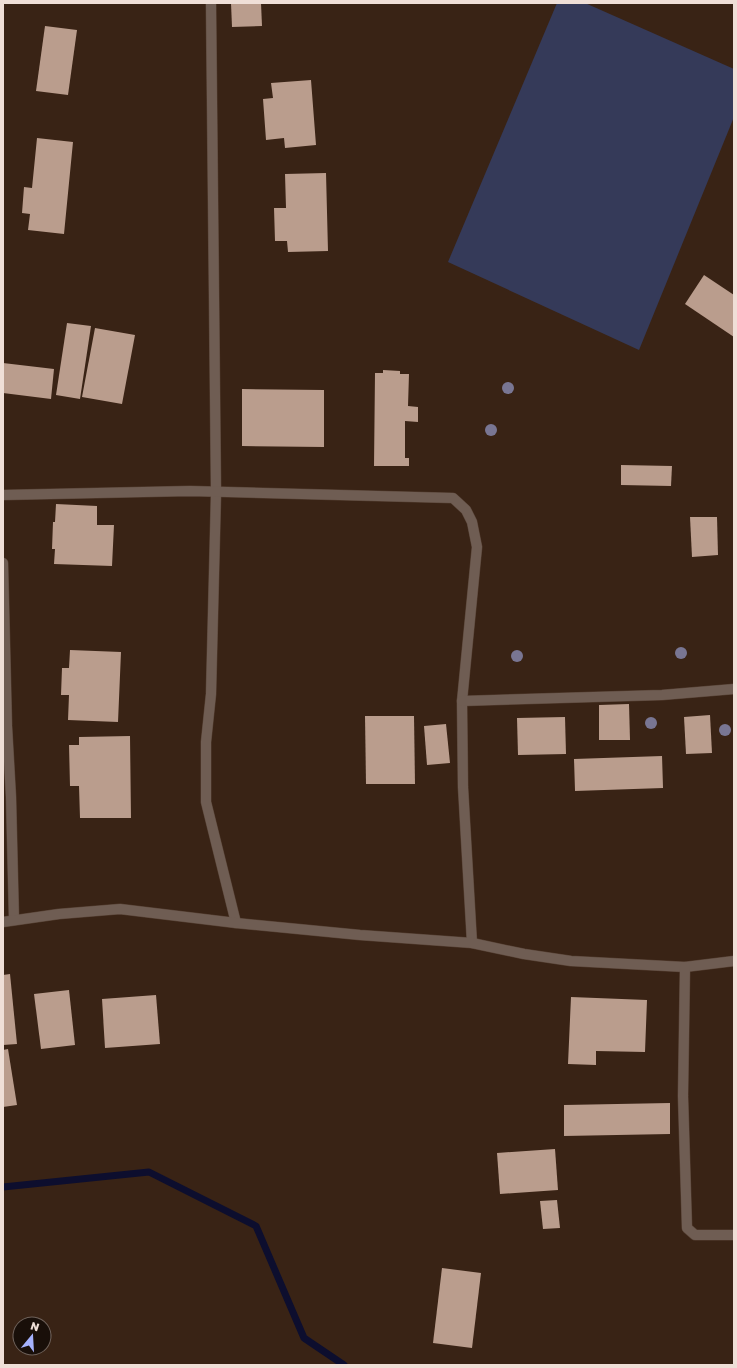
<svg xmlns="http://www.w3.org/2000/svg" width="737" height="1368" font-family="'Golos Text',sans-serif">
  <rect width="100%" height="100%" fill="#392315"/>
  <!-- green -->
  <path fill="#353a59" d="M 557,3 L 585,3 L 734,69 L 734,117 L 639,350 L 448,262 Z"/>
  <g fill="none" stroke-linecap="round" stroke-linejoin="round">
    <!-- stream -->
    <path stroke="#0d0e2e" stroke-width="7" d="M 3,1187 L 149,1172 L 256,1226 L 304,1338 L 344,1365"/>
  </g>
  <!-- building -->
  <g fill="#ba9d8d">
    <path d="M 231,3 L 261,3 L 262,26 L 232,27 Z"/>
    <path d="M 45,26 L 77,30 L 68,95 L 36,91 Z"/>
    <path d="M 311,80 L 316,145 L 285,148 L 284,138 L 266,140 L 263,99 L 273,98 L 271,83 Z"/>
    <path d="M 37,138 L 73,142 L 64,234 L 28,230 L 30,214 L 22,213 L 24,187 L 32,188 Z"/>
    <path d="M 326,173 L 328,251 L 288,252 L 287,241 L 275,241 L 274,208 L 286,208 L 285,174 Z"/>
    <path d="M 704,275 L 734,295 L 734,337 L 685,304 Z"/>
    <path d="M 67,323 L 91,326 L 80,399 L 56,395 Z"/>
    <path d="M 95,328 L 135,335 L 122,404 L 82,397 Z"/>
    <path d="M 3,363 L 54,369 L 51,399 L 3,393 Z"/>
    <path d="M 383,370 L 400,371 L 400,374 L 409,374 L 408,406 L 418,407 L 418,422 L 405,421 L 405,458 L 409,458 L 409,466 L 374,466 L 375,373 L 383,373 Z"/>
    <path d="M 242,389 L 324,390 L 324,447 L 242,446 Z"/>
    <path d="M 621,465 L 672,466 L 671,486 L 621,485 Z"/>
    <path d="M 56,504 L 97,506 L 97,525 L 114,525 L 112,566 L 54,564 L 55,549 L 52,549 L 53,522 L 55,522 Z"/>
    <path d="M 690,517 L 717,517 L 718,555 L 692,557 Z"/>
    <path d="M 70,650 L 121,652 L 118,722 L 68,720 L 69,695 L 61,695 L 62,668 L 69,668 Z"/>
    <path d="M 629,704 L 630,740 L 599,740 L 599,705 Z"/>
    <path d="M 710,715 L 712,753 L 686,754 L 684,717 Z"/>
    <path d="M 365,716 L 414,716 L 415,784 L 366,784 Z"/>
    <path d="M 565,717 L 566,754 L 518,755 L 517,718 Z"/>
    <path d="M 446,724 L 450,763 L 427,765 L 424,726 Z"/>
    <path d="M 130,736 L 131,818 L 80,818 L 79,786 L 70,786 L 69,745 L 79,745 L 79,737 Z"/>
    <path d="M 662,756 L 663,788 L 575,791 L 574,759 Z"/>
    <path d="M 10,974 L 17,1044 L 3,1045 L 3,975 Z"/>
    <path d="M 69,990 L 75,1045 L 41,1049 L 34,994 Z"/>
    <path d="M 156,995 L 160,1044 L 105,1048 L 102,999 Z"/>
    <path d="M 571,997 L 647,1000 L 645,1052 L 596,1051 L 596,1065 L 568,1064 Z"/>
    <path d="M 8,1049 L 17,1105 L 3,1107 L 3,1050 Z"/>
    <path d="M 670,1103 L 670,1134 L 564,1136 L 564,1105 Z"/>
    <path d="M 555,1149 L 558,1190 L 500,1194 L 497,1153 Z"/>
    <path d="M 557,1200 L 560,1228 L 543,1229 L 540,1201 Z"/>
    <path d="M 442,1268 L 481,1273 L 472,1348 L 433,1343 Z"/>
  </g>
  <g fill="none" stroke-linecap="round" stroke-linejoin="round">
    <!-- minor casing -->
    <g stroke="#564134" stroke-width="11">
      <g id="minor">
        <path d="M 211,3 L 216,493 L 211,694 L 206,742 L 206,802 L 236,923"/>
        <path d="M 3,495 L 190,491 L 453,498 L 466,510 L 472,522 L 477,547 L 462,701 L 463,787 L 472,943"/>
        <path d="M 3,563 L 7,726 L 11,797 L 14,920"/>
        <path d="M 462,701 L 662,695 L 734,689"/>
        <path d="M 3,922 L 59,914 L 120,909 L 236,923 L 360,935 L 472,943 L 524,954 L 571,961 L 685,967 L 734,961"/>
        <path d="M 685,967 L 683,1096 L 687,1228 L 695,1235 L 734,1235"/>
      </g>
    </g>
    <!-- minor -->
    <use href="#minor" stroke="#6f5d53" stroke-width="10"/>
  </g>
  <!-- trees -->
  <g fill="#797693">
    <circle cx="508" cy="388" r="6"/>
    <circle cx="491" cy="430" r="6"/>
    <circle cx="681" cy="653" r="6"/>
    <circle cx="517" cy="656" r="6"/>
    <circle cx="651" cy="723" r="6"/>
    <circle cx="725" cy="730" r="6"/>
  </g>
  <!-- border -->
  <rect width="737" height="1368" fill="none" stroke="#efdfd7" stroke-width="8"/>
  <!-- north arrow -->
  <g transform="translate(32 1336) rotate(18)"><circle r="19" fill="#190f09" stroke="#6f625b"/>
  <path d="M0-3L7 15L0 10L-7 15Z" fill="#a5b1fc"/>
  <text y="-6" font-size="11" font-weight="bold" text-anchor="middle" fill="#efdfd7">N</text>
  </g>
</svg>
